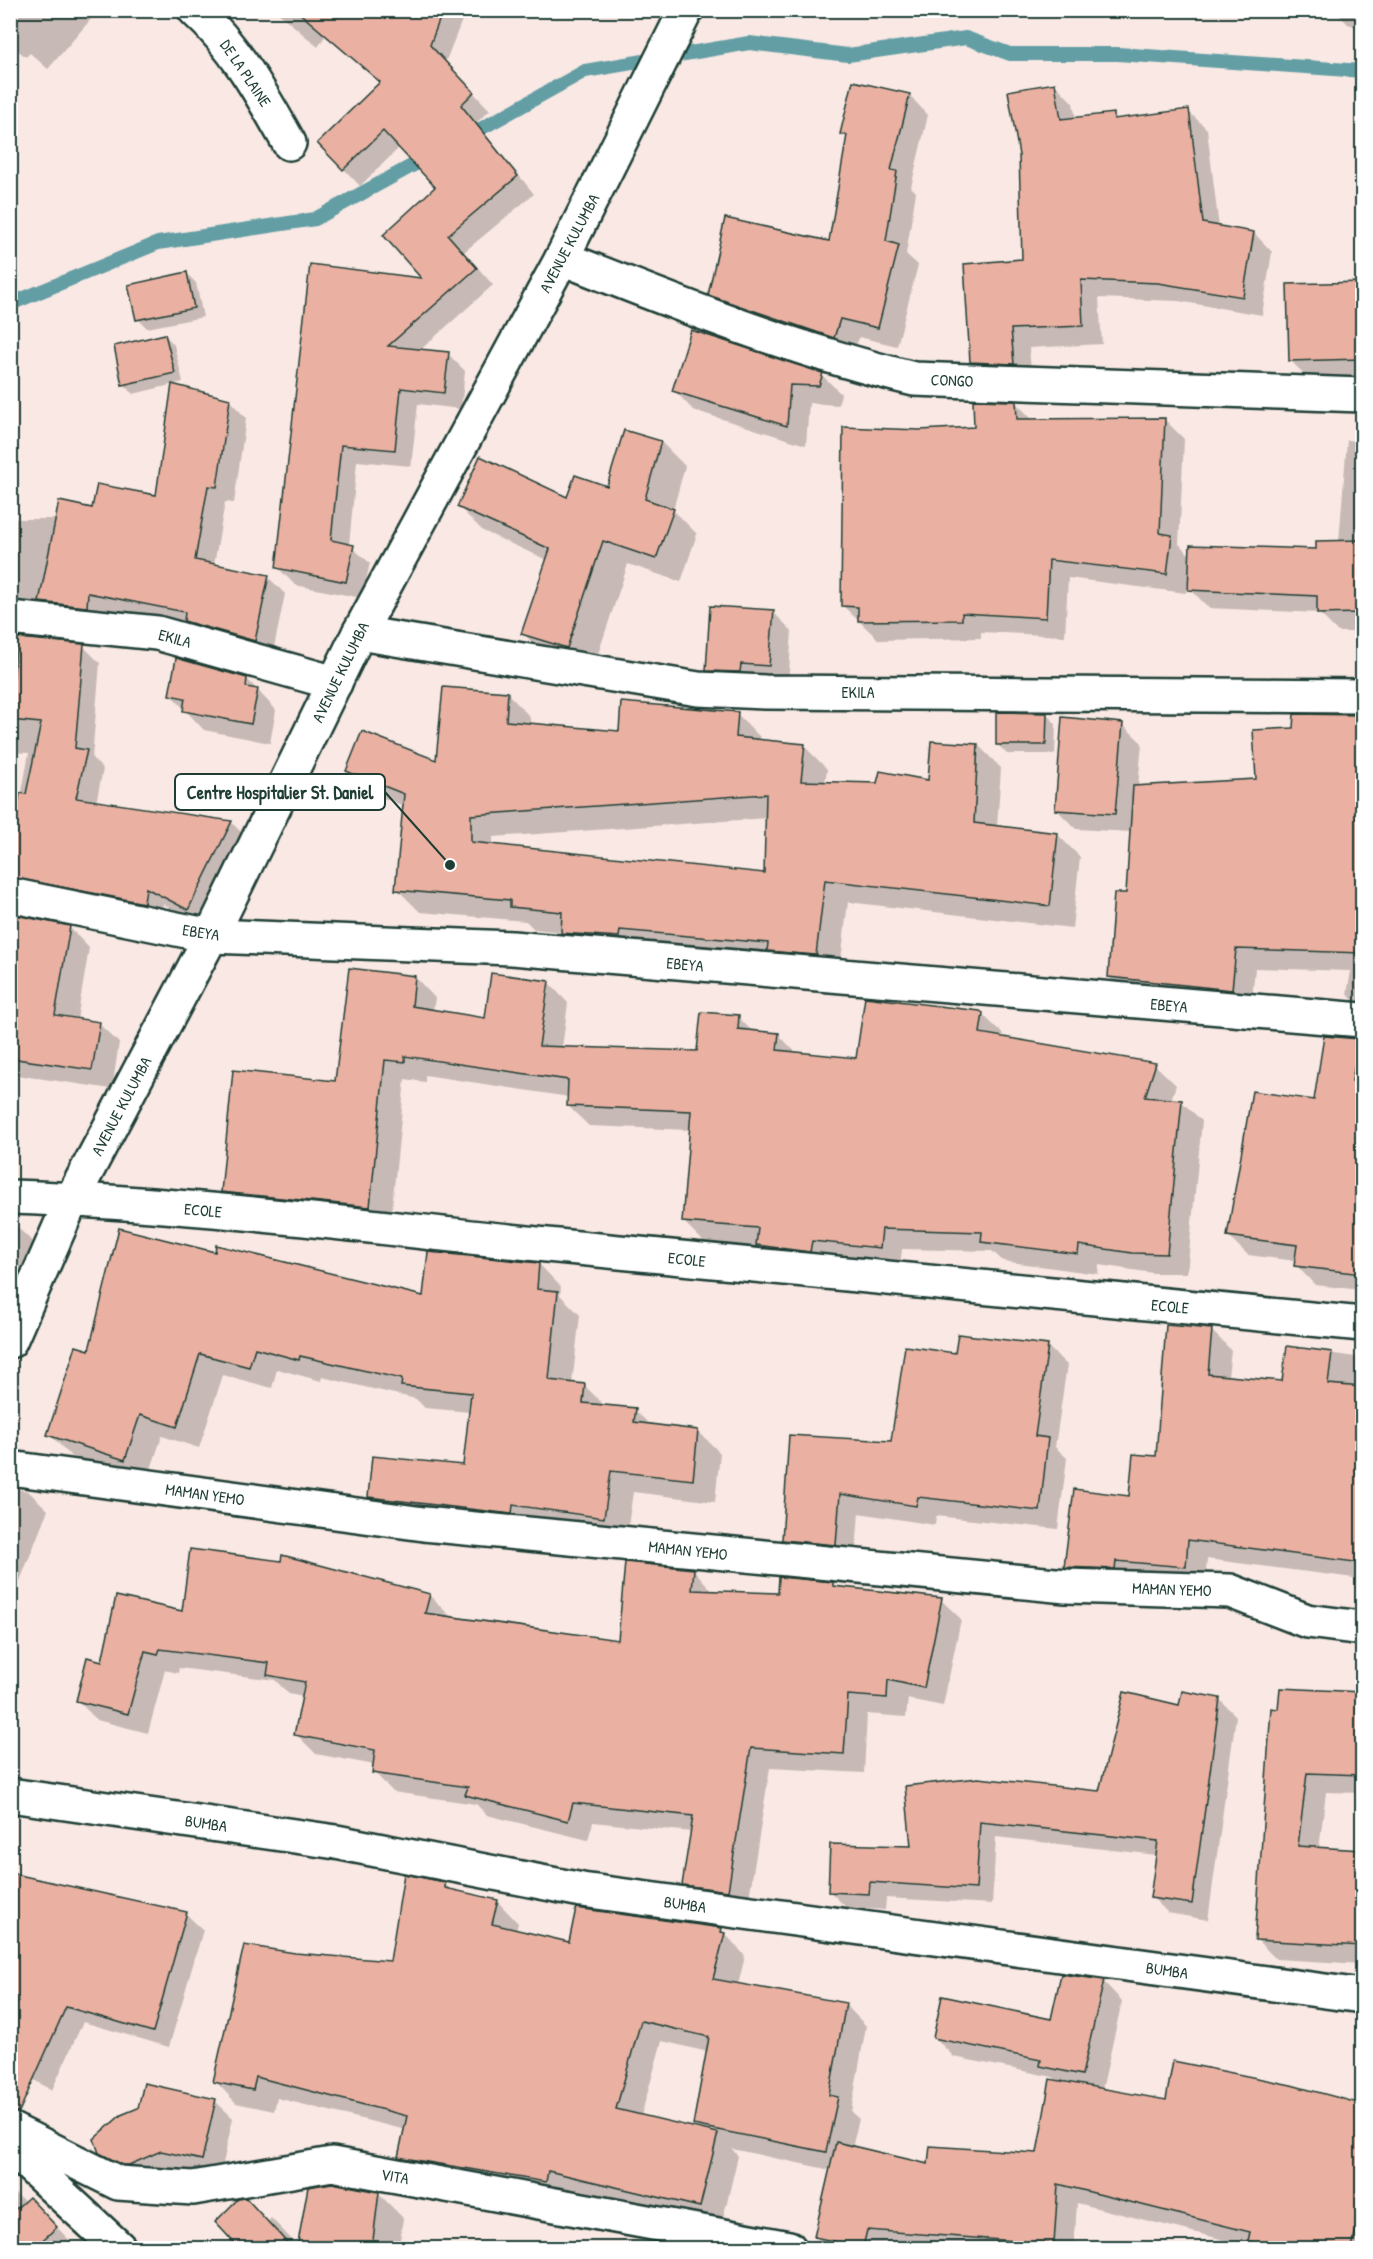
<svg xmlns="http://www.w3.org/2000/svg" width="1373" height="2259" font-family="'Patrick Hand',sans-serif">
  <rect width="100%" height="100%" fill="#f9e8e3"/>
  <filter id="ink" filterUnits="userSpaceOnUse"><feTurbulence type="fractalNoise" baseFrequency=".0167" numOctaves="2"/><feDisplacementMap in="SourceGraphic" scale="12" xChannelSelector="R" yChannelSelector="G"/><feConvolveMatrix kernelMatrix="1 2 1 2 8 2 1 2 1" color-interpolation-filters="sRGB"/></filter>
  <g filter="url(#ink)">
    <!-- shadow -->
    <g fill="#0003" fill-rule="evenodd">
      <path d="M 10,10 L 85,10 L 92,18 L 48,69 L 30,53 L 26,57 L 10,44 Z"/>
      <path d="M 275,10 L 466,10 L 445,63 L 490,110 L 476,123 L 534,194 L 464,252 L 493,285 L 419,351 L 448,354 L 465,371 L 461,409 L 418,404 L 411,466 L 357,461 L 349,545 L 370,563 L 362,598 L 295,585 L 278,568 L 311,266 L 425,280 L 437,187 L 400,147 L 360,186 L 344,169 L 381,83 L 325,36 L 318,47 Z"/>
      <path d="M 1180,10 L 1215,10 L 1196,13 Z"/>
      <path d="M 1334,10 L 1362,10 L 1362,29 L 1348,24 Z"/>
      <path d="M 1055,84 L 1073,103 L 1076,119 L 1113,115 L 1118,120 L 1188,111 L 1207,129 L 1219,228 L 1254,233 L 1272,252 L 1262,315 L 1178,301 L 1099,298 L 1102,344 L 1029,348 L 1032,382 L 990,380 L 972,362 L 1023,260 Z"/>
      <path d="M 909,95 L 928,115 L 911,187 L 916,192 L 906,254 L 918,265 L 897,346 L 859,337 L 853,356 L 730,314 L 710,294 L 831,242 L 848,139 L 842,133 Z"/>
      <path d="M 186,273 L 196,283 L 203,317 L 147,328 L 138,319 Z"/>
      <path d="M 1362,284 L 1362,378 L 1309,379 L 1290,360 L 1289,286 Z"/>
      <path d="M 165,335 L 174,345 L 183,382 L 133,394 L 123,384 Z"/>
      <path d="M 822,375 L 841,394 L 838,405 L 809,403 L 806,445 L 693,410 L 674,390 Z"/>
      <path d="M 229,400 L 246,418 L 234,503 L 225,502 L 214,565 L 268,577 L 285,594 L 272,657 L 191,626 L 104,609 L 103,623 L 10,627 L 10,519 L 57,519 L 157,497 Z"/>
      <path d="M 1016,403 L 1033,420 L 1165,420 L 1184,439 L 1179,544 L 1191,556 L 1318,551 L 1339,542 L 1347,440 L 1362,441 L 1362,632 L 1338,632 L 1319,613 L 1209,608 L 1190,589 L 1190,582 L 1188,582 L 1186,593 L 1068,578 L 1065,636 L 981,632 L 981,638 L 879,640 L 843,606 L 920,432 L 976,428 Z"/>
      <path d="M 661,442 L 685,466 L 673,510 L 697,534 L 681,582 L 628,564 L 592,672 L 547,658 L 523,633 L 547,560 L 483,531 L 459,507 L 568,499 L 608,488 Z"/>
      <path d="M 773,612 L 792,631 L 788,685 L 727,689 L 707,670 Z"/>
      <path d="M 10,638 L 83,646 L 100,663 L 92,758 L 103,769 L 96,803 L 231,822 L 248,839 L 206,926 L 163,904 L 160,919 L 10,880 L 10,858 L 29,753 L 10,752 Z"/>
      <path d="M 247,679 L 276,710 L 270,743 L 204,730 L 171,695 Z"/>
      <path d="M 508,694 L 530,717 L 530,725 L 620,733 L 737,714 L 760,737 L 759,741 L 804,746 L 827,769 L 825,783 L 878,784 L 930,781 L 978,745 L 1001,768 L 997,827 L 1057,834 L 1080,857 L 1072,928 L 848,902 L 839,977 L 585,955 L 562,932 L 534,929 L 526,921 L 420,912 L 397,889 L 404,806 L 371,793 L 348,771 L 437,762 ZM 767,818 L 766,874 L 493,846 L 493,837 Z"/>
      <path d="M 1047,714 L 1056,724 L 1055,754 L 1007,754 L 998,745 Z"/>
      <path d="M 1296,716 L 1362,716 L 1362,1009 L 1347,994 L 1351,971 L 1255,968 L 1251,1009 L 1129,997 L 1109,977 L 1127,895 L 1131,832 L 1076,829 L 1056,809 L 1122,724 L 1142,743 L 1138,787 L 1257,781 L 1294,730 Z"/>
      <path d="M 10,914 L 70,928 L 89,948 L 77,1020 L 99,1024 L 119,1043 L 112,1089 L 10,1074 Z"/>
      <path d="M 415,977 L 435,998 L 433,1011 L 487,1019 L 548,982 L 568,1003 L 562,1048 L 698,1053 L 738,1017 L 753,1032 L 779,1035 L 797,1054 L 857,1060 L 982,1014 L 1003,1034 L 1002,1038 L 1155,1065 L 1176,1085 L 1171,1100 L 1181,1101 L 1202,1121 L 1187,1273 L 1153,1273 L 1099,1265 L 1098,1274 L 1003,1261 L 992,1251 L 902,1249 L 900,1267 L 778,1265 L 759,1246 L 704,1242 L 684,1222 L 691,1130 L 589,1126 L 568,1106 L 569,1097 L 425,1075 L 425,1082 L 405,1079 L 390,1227 L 243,1212 L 223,1192 L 337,1083 Z"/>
      <path d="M 1359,1040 L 1362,1044 L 1362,1290 L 1315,1285 L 1296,1265 L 1296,1261 L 1248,1255 L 1228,1236 Z"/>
      <path d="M 10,1224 L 16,1226 L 36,1245 L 24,1280 L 10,1275 Z"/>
      <path d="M 217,1254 L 425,1298 L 539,1264 L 561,1287 L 560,1295 L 580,1315 L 572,1384 L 584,1385 L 606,1407 L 635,1410 L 651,1426 L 698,1431 L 720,1453 L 715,1502 L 633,1492 L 626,1540 L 392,1519 L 369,1497 L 464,1466 L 470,1412 L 425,1408 L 416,1399 L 322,1377 L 321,1381 L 277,1369 L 272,1388 L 223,1375 L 199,1448 L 162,1436 L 147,1481 L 71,1456 L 49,1434 L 90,1352 Z"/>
      <path d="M 1211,1330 L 1231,1350 L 1228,1377 L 1283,1382 L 1288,1347 L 1362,1358 L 1362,1414 L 1346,1412 L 1331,1509 L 1362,1515 L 1362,1579 L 1207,1559 L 1205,1586 L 1085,1586 L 1066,1566 L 1131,1498 L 1157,1458 Z"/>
      <path d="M 1047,1346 L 1067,1365 L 1055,1447 L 1067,1458 L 1058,1529 L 936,1516 L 935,1525 L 859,1513 L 855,1564 L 803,1558 L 783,1539 L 892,1442 L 957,1355 Z"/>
      <path d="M 10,1488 L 28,1491 L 48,1510 L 10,1606 Z"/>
      <path d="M 694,1570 L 713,1592 L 779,1595 L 833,1584 L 837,1588 L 941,1600 L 961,1619 L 943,1706 L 908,1699 L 906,1717 L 867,1714 L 864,1773 L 770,1768 L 747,1910 L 703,1904 L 683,1884 L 692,1832 L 593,1822 L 588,1840 L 487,1815 L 476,1804 L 393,1792 L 374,1772 L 375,1765 L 316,1754 L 296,1734 L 303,1697 L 289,1694 L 275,1680 L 179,1668 L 178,1673 L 165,1670 L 148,1733 L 97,1720 L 78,1701 L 103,1663 L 183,1613 L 429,1595 L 449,1615 L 448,1618 L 619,1642 Z"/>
      <path d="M 1282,1690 L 1362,1693 L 1362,1793 L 1326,1792 L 1319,1849 L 1362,1852 L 1362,1964 L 1276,1959 L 1256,1939 Z"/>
      <path d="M 1219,1699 L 1236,1716 L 1208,1920 L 1168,1913 L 1152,1897 L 1157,1855 L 996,1837 L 992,1904 L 886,1898 L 885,1910 L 846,1907 L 829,1891 L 912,1847 L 906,1787 L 1100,1792 L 1180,1707 Z"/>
      <path d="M 10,1875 L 186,1914 L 203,1930 L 169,2047 L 83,2022 L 52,2090 L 21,2073 Z"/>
      <path d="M 445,1884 L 452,1891 L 497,1901 L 518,1923 L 516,1931 L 570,1944 L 721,1929 L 745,1956 L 738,1985 L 845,2004 L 866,2026 L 851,2112 L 859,2119 L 852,2148 L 930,2166 L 1038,2155 L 1058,2082 L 1053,2077 L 954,2057 L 934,2037 L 1052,2020 L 1103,1981 L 1122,2001 L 1102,2090 L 1167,2101 L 1356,2104 L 1358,2095 L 1362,2096 L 1362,2248 L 1257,2248 L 1077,2203 L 1074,2248 L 828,2248 L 815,2236 L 831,2170 L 732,2149 L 738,2156 L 721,2227 L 421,2178 L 400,2157 L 406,2130 L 277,2098 L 274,2111 L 236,2103 L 215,2081 L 294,1955 L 392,1963 ZM 662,2041 L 708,2052 L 695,2124 L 701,2130 L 641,2116 Z"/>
      <path d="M 215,2101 L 233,2118 L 220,2177 L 179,2168 L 147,2182 L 119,2170 L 101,2152 Z"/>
      <path d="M 10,2190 L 47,2217 L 74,2245 L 70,2248 L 10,2248 Z"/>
      <path d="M 378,2193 L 403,2218 L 399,2248 L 241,2248 L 217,2222 L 246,2199 L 268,2222 L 271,2218 L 299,2247 Z"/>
    </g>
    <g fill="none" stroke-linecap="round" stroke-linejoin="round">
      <!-- stream -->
      <g stroke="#639ea5" stroke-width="14">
        <path d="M 464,138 L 585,71 L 749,43 L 848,55 L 966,38 L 1010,54 L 1118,54 L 1362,71"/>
        <path d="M 10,304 L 158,243 L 315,219 L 428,157"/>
      </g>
    </g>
    <!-- building -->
    <g fill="#eab1a2" stroke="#1f3d34" stroke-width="1.5" fill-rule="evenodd">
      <path d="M 296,10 L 443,10 L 430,45 L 474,92 L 461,105 L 518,176 L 448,235 L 477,268 L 388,346 L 449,352 L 444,393 L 401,388 L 395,450 L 341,445 L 331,540 L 354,545 L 346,582 L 276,568 L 310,264 L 421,278 L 383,235 L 435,187 L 383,131 L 343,170 L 317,143 L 380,82 Z"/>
      <path d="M 853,81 L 910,94 L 891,170 L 897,171 L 886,241 L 899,245 L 878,328 L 840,319 L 834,338 L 708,295 L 725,218 L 829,241 L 847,135 L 840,134 Z"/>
      <path d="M 1055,83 L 1061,119 L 1114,113 L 1114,119 L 1189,109 L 1203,223 L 1254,232 L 1243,297 L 1158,283 L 1081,280 L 1083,326 L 1011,329 L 1014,364 L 970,362 L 964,264 L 1022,259 L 1019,155 L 1008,91 Z"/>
      <path d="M 187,272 L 194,308 L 136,320 L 128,285 Z"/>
      <path d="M 1362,282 L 1362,359 L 1289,361 L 1287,284 Z"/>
      <path d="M 691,330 L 823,373 L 819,386 L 790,385 L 787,426 L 672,391 Z"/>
      <path d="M 165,334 L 175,373 L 122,385 L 114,346 Z"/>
      <path d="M 172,384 L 230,399 L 217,487 L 208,486 L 195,560 L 269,575 L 255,641 L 184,621 L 185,612 L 88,593 L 87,607 L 39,602 L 59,501 L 92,508 L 97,484 L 156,495 Z"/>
      <path d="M 973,400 L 1016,401 L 1017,419 L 1165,418 L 1160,533 L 1172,535 L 1167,574 L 1049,560 L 1046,618 L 962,613 L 962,620 L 858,621 L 858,607 L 841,606 L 843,427 L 920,430 L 974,427 Z"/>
      <path d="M 624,430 L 661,441 L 645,499 L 674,509 L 656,559 L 603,541 L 567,648 L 521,634 L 550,549 L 457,507 L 480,456 L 567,497 L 575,475 L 607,486 Z"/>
      <path d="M 1362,540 L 1362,613 L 1317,614 L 1317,596 L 1188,590 L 1190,545 L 1316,549 L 1316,541 Z"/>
      <path d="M 710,606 L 774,610 L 769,666 L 741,664 L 740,672 L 706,671 Z"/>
      <path d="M 17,638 L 84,644 L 75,748 L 87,750 L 76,798 L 232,821 L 188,910 L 146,888 L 144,903 L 10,877 L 10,849 L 20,793 L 26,794 L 41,723 L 10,720 Z"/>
      <path d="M 176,658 L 247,678 L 246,687 L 258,689 L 251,724 L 183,711 L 185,698 L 169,695 Z"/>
      <path d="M 443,687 L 508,692 L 506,721 L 619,731 L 621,702 L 738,712 L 736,737 L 805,744 L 801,781 L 877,783 L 880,771 L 928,780 L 931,741 L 978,744 L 974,823 L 1058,833 L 1050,906 L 825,880 L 816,955 L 767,951 L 768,943 L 620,930 L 619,937 L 561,933 L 562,912 L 510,907 L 510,900 L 395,890 L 404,794 L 346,771 L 362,731 L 436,760 ZM 766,794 L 764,873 L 471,842 L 471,815 Z"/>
      <path d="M 996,712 L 1047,713 L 1046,745 L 996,745 Z"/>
      <path d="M 1294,714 L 1362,715 L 1362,953 L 1236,949 L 1232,990 L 1108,977 L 1114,893 L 1126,893 L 1133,786 L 1256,779 L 1253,730 L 1293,728 Z"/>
      <path d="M 1062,717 L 1123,723 L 1115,814 L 1055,810 Z"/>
      <path d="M 10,914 L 70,926 L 55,1015 L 100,1022 L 92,1070 L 10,1058 Z"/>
      <path d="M 349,968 L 415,976 L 412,1006 L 485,1018 L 491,973 L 549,981 L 539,1046 L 697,1051 L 701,1012 L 739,1015 L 738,1029 L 779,1033 L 777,1050 L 856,1058 L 865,997 L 980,1011 L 983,1013 L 980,1033 L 1156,1063 L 1145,1097 L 1182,1100 L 1167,1254 L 1132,1253 L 1079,1245 L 1078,1254 L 981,1242 L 982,1232 L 882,1229 L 880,1248 L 812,1241 L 810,1252 L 756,1245 L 758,1228 L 682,1222 L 691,1111 L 567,1106 L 568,1080 L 405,1056 L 405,1062 L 385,1060 L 370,1207 L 221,1192 L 233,1070 L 335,1081 Z"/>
      <path d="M 1324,1036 L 1359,1039 L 1352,1081 L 1362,1082 L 1362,1274 L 1294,1266 L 1297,1245 L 1227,1236 L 1252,1091 L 1314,1100 Z"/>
      <path d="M 119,1228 L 215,1252 L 216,1245 L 423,1296 L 428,1252 L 539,1263 L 537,1289 L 558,1291 L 549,1380 L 585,1384 L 583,1403 L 636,1408 L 634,1422 L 698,1430 L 693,1480 L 611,1471 L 604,1518 L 513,1505 L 512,1514 L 368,1497 L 372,1456 L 463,1465 L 471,1393 L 401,1386 L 402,1379 L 300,1356 L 299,1360 L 255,1348 L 249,1367 L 200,1354 L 177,1427 L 140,1415 L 125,1460 L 47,1435 L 76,1346 L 89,1350 Z"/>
      <path d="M 1166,1325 L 1212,1329 L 1208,1374 L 1282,1381 L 1287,1346 L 1332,1352 L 1328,1384 L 1362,1387 L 1362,1563 L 1188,1540 L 1186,1567 L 1116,1561 L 1115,1569 L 1064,1567 L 1074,1489 L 1129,1496 L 1133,1454 L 1156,1456 Z"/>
      <path d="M 958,1334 L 1048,1345 L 1035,1436 L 1048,1438 L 1040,1511 L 918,1497 L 916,1506 L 840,1494 L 836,1545 L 782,1540 L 789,1435 L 891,1441 L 905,1346 L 955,1353 Z"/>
      <path d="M 190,1549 L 281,1561 L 282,1555 L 430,1594 L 425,1613 L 618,1640 L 625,1562 L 694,1569 L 692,1590 L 778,1593 L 779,1577 L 833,1582 L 833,1586 L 942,1598 L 924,1688 L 888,1680 L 887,1698 L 848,1695 L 844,1754 L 751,1748 L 728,1891 L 682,1885 L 693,1816 L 573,1803 L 568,1821 L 465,1795 L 468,1787 L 372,1773 L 375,1750 L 294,1735 L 305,1682 L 267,1675 L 269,1663 L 160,1649 L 158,1654 L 145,1651 L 128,1714 L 76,1701 L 87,1657 L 102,1661 L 116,1596 L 182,1611 Z"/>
      <path d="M 1280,1688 L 1362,1692 L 1362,1775 L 1307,1773 L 1298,1846 L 1362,1850 L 1362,1946 L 1255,1940 L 1271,1708 L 1278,1709 Z"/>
      <path d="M 1182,1691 L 1220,1698 L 1192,1904 L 1150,1898 L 1158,1841 L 980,1822 L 976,1889 L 870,1882 L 869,1894 L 828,1892 L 830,1844 L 911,1846 L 905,1786 L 978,1778 L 1099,1791 L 1124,1692 L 1179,1705 Z"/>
      <path d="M 10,1873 L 187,1912 L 153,2032 L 66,2007 L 19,2112 L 10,2111 Z"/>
      <path d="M 404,1874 L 445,1882 L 445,1888 L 498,1900 L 492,1924 L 569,1942 L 576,1908 L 722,1928 L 721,1932 L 725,1933 L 713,1979 L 846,2003 L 829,2095 L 838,2097 L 826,2152 L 693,2125 L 709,2037 L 641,2021 L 616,2109 L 718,2133 L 700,2207 L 548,2171 L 546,2182 L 398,2157 L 407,2116 L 256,2077 L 253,2090 L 213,2082 L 244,1945 L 295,1953 L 390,1961 Z"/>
      <path d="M 1061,1974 L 1104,1980 L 1082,2075 L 1040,2066 L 1041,2060 L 933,2038 L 942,1996 L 1051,2019 Z"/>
      <path d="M 1173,2061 L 1291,2085 L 1362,2104 L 1362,2199 L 1352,2248 L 1282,2248 L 1248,2241 L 1250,2232 L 1058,2184 L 1054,2244 L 867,2230 L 863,2247 L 814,2237 L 836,2142 L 928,2164 L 930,2146 L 1037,2153 L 1050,2079 L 1166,2100 Z"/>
      <path d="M 144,2083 L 216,2099 L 202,2160 L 161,2151 L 129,2165 L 123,2165 L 99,2153 L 94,2139 L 121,2115 L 138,2108 Z"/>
      <path d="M 332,2183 L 379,2192 L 372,2248 L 297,2248 L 308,2187 Z"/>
      <path d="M 29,2197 L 57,2227 L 34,2248 L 10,2248 L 10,2214 Z"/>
      <path d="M 246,2198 L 292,2248 L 239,2248 L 215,2222 L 238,2199 Z"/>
    </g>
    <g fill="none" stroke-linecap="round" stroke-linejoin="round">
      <!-- street casing -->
      <g stroke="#1f3d34" stroke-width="38">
        <g id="street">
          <path d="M 195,10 C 236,47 262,95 289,143"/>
          <path d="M 562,258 C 678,304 793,350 914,379 L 1362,395"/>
          <path d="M 10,618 L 157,633 L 335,683"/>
          <path d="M 359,633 L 698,689 L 765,692 L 1362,696"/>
          <path d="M 10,895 L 211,936 L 512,948 L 1362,1020"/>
          <path d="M 10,1197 C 190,1203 369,1227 547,1245 C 819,1273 1091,1299 1362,1324"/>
          <path d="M 10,1341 L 72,1199 L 211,936 L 359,633 L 562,258 L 686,10"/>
          <path d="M 10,1468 L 424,1524 L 1066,1586 L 1230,1591 L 1307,1621 L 1362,1628"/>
          <path d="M 10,1795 L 336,1842 L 582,1890 L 1362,1996"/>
          <path d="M 10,2129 L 118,2183 L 193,2188 L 332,2164 L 789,2248"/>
          <path d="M 10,2147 L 119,2248"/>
        </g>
      </g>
      <!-- street -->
      <use href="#street" stroke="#fff" stroke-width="33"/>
    </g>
  </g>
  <g text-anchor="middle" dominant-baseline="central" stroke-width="6" stroke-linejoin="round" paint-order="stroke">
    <!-- street labels -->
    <g font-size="16" fill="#1f3d34" stroke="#fff">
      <text transform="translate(246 73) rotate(56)">DE LA PLAINE</text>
      <text transform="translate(569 243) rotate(-62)">AVENUE KULUMBA</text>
      <text transform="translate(952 380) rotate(2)">CONGO</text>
      <text transform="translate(175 638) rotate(15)">EKILA</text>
      <text transform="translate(340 672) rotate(-64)">AVENUE KULUMBA</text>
      <text x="858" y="692">EKILA</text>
      <text transform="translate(201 932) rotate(9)">EBEYA</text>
      <text transform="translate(685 964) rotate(5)">EBEYA</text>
      <text transform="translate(1169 1005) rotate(5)">EBEYA</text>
      <text transform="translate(121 1106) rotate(-62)">AVENUE KULUMBA</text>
      <text transform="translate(203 1210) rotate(5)">ECOLE</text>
      <text transform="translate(687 1259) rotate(6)">ECOLE</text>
      <text transform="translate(1170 1306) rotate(5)">ECOLE</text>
      <text transform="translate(205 1494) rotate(8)">MAMAN YEMO</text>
      <text transform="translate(688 1550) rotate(6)">MAMAN YEMO</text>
      <text transform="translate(1172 1589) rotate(2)">MAMAN YEMO</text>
      <text transform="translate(206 1823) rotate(8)">BUMBA</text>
      <text transform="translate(685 1904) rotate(8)">BUMBA</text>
      <text transform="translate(1167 1970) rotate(8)">BUMBA</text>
      <text transform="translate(395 2176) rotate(10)">VITA</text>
    </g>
  </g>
  <!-- callouts -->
  <path fill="none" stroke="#1f3d34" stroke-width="2" d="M450 865L385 792"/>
  <circle fill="#1f3d34" stroke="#fff" stroke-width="2" cx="450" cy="865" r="6"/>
  <rect fill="#fff" stroke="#1f3d34" stroke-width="2" x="175" y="774" width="210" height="36" rx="6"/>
  <g font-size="18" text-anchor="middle" font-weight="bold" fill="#1f3d34">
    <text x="280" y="799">Centre Hospitalier St. Daniel</text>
  </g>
  <!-- margin -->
  <rect width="1373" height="2259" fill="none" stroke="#fff" stroke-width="36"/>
  <rect x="18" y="18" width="1337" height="2223" fill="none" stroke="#1f3d34" stroke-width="2" filter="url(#ink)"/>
</svg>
